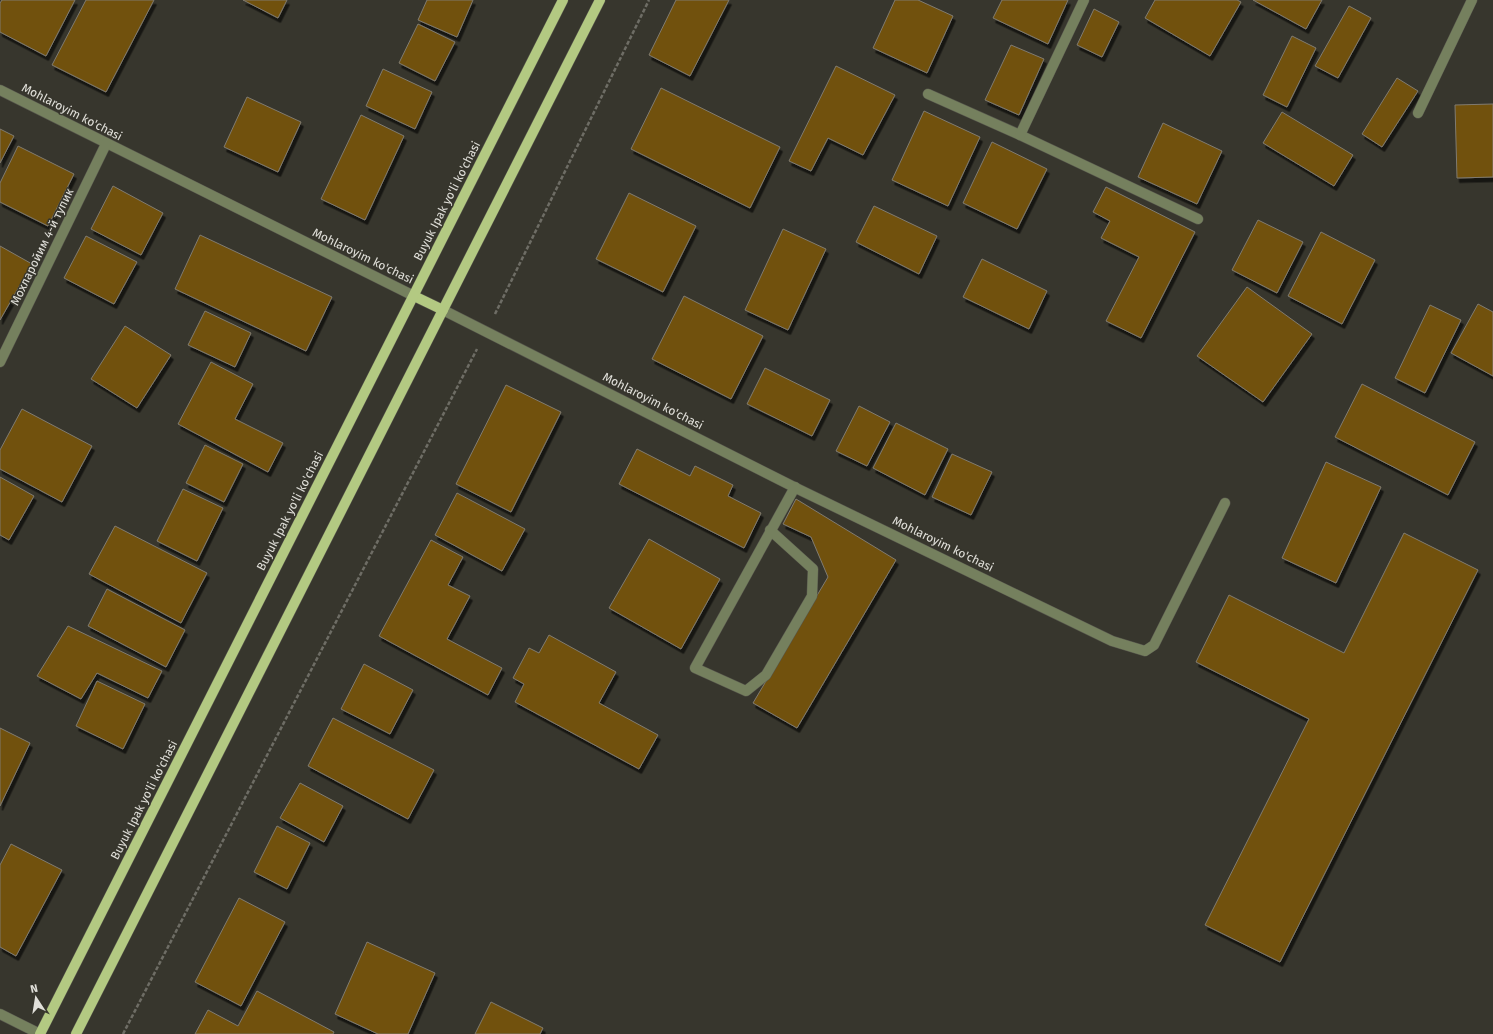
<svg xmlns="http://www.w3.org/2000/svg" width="1493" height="1034" font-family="'Fira Sans',sans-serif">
  <defs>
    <filter id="shadow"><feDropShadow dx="2.5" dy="4.5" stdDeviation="0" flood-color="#0009"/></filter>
  </defs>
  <rect width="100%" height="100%" fill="#37362d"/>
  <!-- building -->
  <g fill="#715109" stroke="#807b71" filter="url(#shadow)">
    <path d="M 2,0 L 75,0 L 46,56 L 0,32 L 0,3 Z"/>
    <path d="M 86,0 L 154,0 L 106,92 L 52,65 Z"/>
    <path d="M 243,0 L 287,0 L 278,18 Z"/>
    <path d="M 427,0 L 473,0 L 457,37 L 418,20 Z"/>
    <path d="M 676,0 L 729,0 L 690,76 L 649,55 Z"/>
    <path d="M 895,0 L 918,0 L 953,16 L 927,73 L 873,48 Z"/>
    <path d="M 1002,0 L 1068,0 L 1048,44 L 993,18 Z"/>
    <path d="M 1155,0 L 1237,0 L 1241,2 L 1210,56 L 1145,18 Z"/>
    <path d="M 1253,0 L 1322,0 L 1306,29 Z"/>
    <path d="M 1349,6 L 1371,18 L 1338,78 L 1315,66 Z"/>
    <path d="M 1094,9 L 1119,22 L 1102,57 L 1077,45 Z"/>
    <path d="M 418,24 L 455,42 L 435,81 L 399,63 Z"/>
    <path d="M 1292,36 L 1316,48 L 1287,107 L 1263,95 Z"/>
    <path d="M 1011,45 L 1044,59 L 1019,115 L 985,100 Z"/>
    <path d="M 836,66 L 895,95 L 863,155 L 828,138 L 811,171 L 789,161 Z"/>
    <path d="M 383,69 L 432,92 L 415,129 L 366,106 Z"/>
    <path d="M 1397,78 L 1418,91 L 1382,147 L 1362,134 Z"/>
    <path d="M 661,88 L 780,147 L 750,208 L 631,149 Z"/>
    <path d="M 247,97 L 301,122 L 278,172 L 224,147 Z"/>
    <path d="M 1493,104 L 1493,177 L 1457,178 L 1455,105 Z"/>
    <path d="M 924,111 L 980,137 L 948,206 L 892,180 Z"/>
    <path d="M 1282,112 L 1353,155 L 1334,186 L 1263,143 Z"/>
    <path d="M 361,115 L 404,136 L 365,220 L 321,199 Z"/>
    <path d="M 1163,123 L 1222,151 L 1197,204 L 1138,177 Z"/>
    <path d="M 0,129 L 14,136 L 0,163 Z"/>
    <path d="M 992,142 L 1047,169 L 1017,229 L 963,203 Z"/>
    <path d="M 18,146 L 74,174 L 48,226 L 0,202 L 0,183 Z"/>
    <path d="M 113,186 L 163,213 L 141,255 L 91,229 Z"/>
    <path d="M 1106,187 L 1195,232 L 1141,338 L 1106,321 L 1139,257 L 1101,238 L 1110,221 L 1093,212 Z"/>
    <path d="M 629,193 L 696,226 L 663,292 L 596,259 Z"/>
    <path d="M 874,206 L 937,236 L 919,274 L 856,242 Z"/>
    <path d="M 1258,220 L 1303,242 L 1277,293 L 1232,270 Z"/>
    <path d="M 783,229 L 826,249 L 788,330 L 745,310 Z"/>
    <path d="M 1321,232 L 1375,260 L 1342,324 L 1288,296 Z"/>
    <path d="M 200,235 L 332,297 L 306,351 L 175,289 Z"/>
    <path d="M 86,236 L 137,262 L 114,304 L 64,278 Z"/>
    <path d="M 0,246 L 32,264 L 0,320 Z"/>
    <path d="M 982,259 L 1047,291 L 1029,329 L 963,297 Z"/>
    <path d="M 1247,287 L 1312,334 L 1263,402 L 1197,356 Z"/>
    <path d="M 684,296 L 763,336 L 731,399 L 652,359 Z"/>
    <path d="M 1478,304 L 1493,312 L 1493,376 L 1451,353 Z"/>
    <path d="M 1430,305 L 1461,320 L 1425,393 L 1395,378 Z"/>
    <path d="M 205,311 L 251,333 L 235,367 L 188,345 Z"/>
    <path d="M 125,326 L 171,355 L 137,408 L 91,379 Z"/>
    <path d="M 211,362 L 253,384 L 235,419 L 283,443 L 268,472 L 178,424 Z"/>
    <path d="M 765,368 L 830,400 L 812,436 L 747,404 Z"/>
    <path d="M 1362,384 L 1475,442 L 1448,495 L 1335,437 Z"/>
    <path d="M 506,385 L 561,412 L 511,512 L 456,484 Z"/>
    <path d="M 859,406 L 890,422 L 867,466 L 836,451 Z"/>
    <path d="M 22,409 L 92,446 L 62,502 L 0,469 L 0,450 Z"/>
    <path d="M 896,423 L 948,449 L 925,495 L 873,468 Z"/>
    <path d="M 205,445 L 243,464 L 224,502 L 186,483 Z"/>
    <path d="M 637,449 L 690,476 L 695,466 L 733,485 L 728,496 L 761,513 L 744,548 L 619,484 Z"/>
    <path d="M 952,454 L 992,472 L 971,515 L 932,497 Z"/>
    <path d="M 1326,462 L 1381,487 L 1336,583 L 1282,558 Z"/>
    <path d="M 0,477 L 34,496 L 9,540 L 0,535 Z"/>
    <path d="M 183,489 L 223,508 L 197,561 L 157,541 Z"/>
    <path d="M 457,493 L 525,529 L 502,571 L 435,535 Z"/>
    <path d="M 796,499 L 896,560 L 797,728 L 753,703 L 828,577 L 811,537 L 783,524 Z"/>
    <path d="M 115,526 L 207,573 L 181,623 L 89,574 Z"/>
    <path d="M 1404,533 L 1478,570 L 1280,962 L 1205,925 L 1309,719 L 1196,662 L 1229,595 L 1344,653 Z"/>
    <path d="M 649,539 L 720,579 L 681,649 L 609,608 Z"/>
    <path d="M 431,540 L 463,557 L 448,585 L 470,596 L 447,639 L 502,668 L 488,695 L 379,636 Z"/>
    <path d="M 107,589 L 185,630 L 166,667 L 88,626 Z"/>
    <path d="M 68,626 L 162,671 L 148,698 L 97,673 L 81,699 L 37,676 Z"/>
    <path d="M 549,635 L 616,672 L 599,703 L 658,735 L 639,769 L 515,702 L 524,684 L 513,678 L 529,648 L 539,653 Z"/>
    <path d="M 364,664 L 413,690 L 390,734 L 341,709 Z"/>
    <path d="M 97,681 L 145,704 L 123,749 L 76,726 Z"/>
    <path d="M 333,718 L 434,770 L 408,819 L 308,766 Z"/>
    <path d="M 0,728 L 30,743 L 0,806 Z"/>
    <path d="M 300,783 L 343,806 L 324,842 L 280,818 Z"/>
    <path d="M 277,826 L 310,843 L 287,889 L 254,872 Z"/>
    <path d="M 11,844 L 62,870 L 16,956 L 0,947 L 0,865 Z"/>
    <path d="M 239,898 L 285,922 L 241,1006 L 195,982 Z"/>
    <path d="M 367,942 L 435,973 L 408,1034 L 378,1034 L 335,1014 Z"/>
    <path d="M 257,991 L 334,1032 L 333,1034 L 195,1034 L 208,1010 L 238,1026 Z"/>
    <path d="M 491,1002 L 543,1028 L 540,1034 L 475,1034 Z"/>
  </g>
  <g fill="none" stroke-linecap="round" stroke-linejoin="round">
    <!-- minor casing -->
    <g stroke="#56554c" stroke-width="11">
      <g id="minor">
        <path d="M 0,90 L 414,296"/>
        <path d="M 928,94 L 1020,135 L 1198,219"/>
        <path d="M 1418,113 L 1472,0"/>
        <path d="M 1020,135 L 1084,0"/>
        <path d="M 443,310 L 798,489 L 1112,641 L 1145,651 L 1154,645 L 1225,503"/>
        <path d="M 0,362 L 106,144"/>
        <path d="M 770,530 L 813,569 L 812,596 L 766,675 L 746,691 L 695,668 L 795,487"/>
        <path d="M 0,1014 L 40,1034"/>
      </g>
    </g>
    <!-- major casing -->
    <g stroke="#56554c" stroke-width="11">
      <g id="major">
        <path d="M 414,296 L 443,310"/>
        <path d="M 40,1034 L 563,0"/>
        <path d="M 76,1034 L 600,0"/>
      </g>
    </g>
    <!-- path -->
    <g stroke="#6e6d65" stroke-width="2.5" stroke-dasharray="4 2" stroke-linecap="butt">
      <path d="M 495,314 L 649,0"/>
      <path d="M 123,1034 L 477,349"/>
    </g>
    <!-- minor -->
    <use href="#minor" stroke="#75805e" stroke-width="10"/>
    <!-- major -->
    <use href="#major" stroke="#b3c982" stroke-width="10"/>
  </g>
  <g text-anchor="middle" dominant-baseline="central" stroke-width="3" stroke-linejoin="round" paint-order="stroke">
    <!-- street labels -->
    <g font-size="12" fill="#e1e0da" stroke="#37362d">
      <text transform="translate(72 112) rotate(27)">Mohlaroyim ko'chasi</text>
      <text transform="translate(447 201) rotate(-63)">Buyuk Ipak yo'li ko'chasi</text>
      <text transform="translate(42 247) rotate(-64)">Мохларойим 4-й тупик</text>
      <text transform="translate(363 256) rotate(26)">Mohlaroyim ko'chasi</text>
      <text transform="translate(653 401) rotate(27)">Mohlaroyim ko'chasi</text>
      <text transform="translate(290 511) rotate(-63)">Buyuk Ipak yo'li ko'chasi</text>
      <text transform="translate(943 544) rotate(26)">Mohlaroyim ko'chasi</text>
      <text transform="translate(144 800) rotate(-63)">Buyuk Ipak yo'li ko'chasi</text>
    </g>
  </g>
  <!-- north arrow -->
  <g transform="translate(36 998) rotate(348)" stroke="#37362d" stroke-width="3" paint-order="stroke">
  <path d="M0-3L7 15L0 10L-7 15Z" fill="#e1e0da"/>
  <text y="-6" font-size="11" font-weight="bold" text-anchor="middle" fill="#e1e0da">N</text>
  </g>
</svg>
